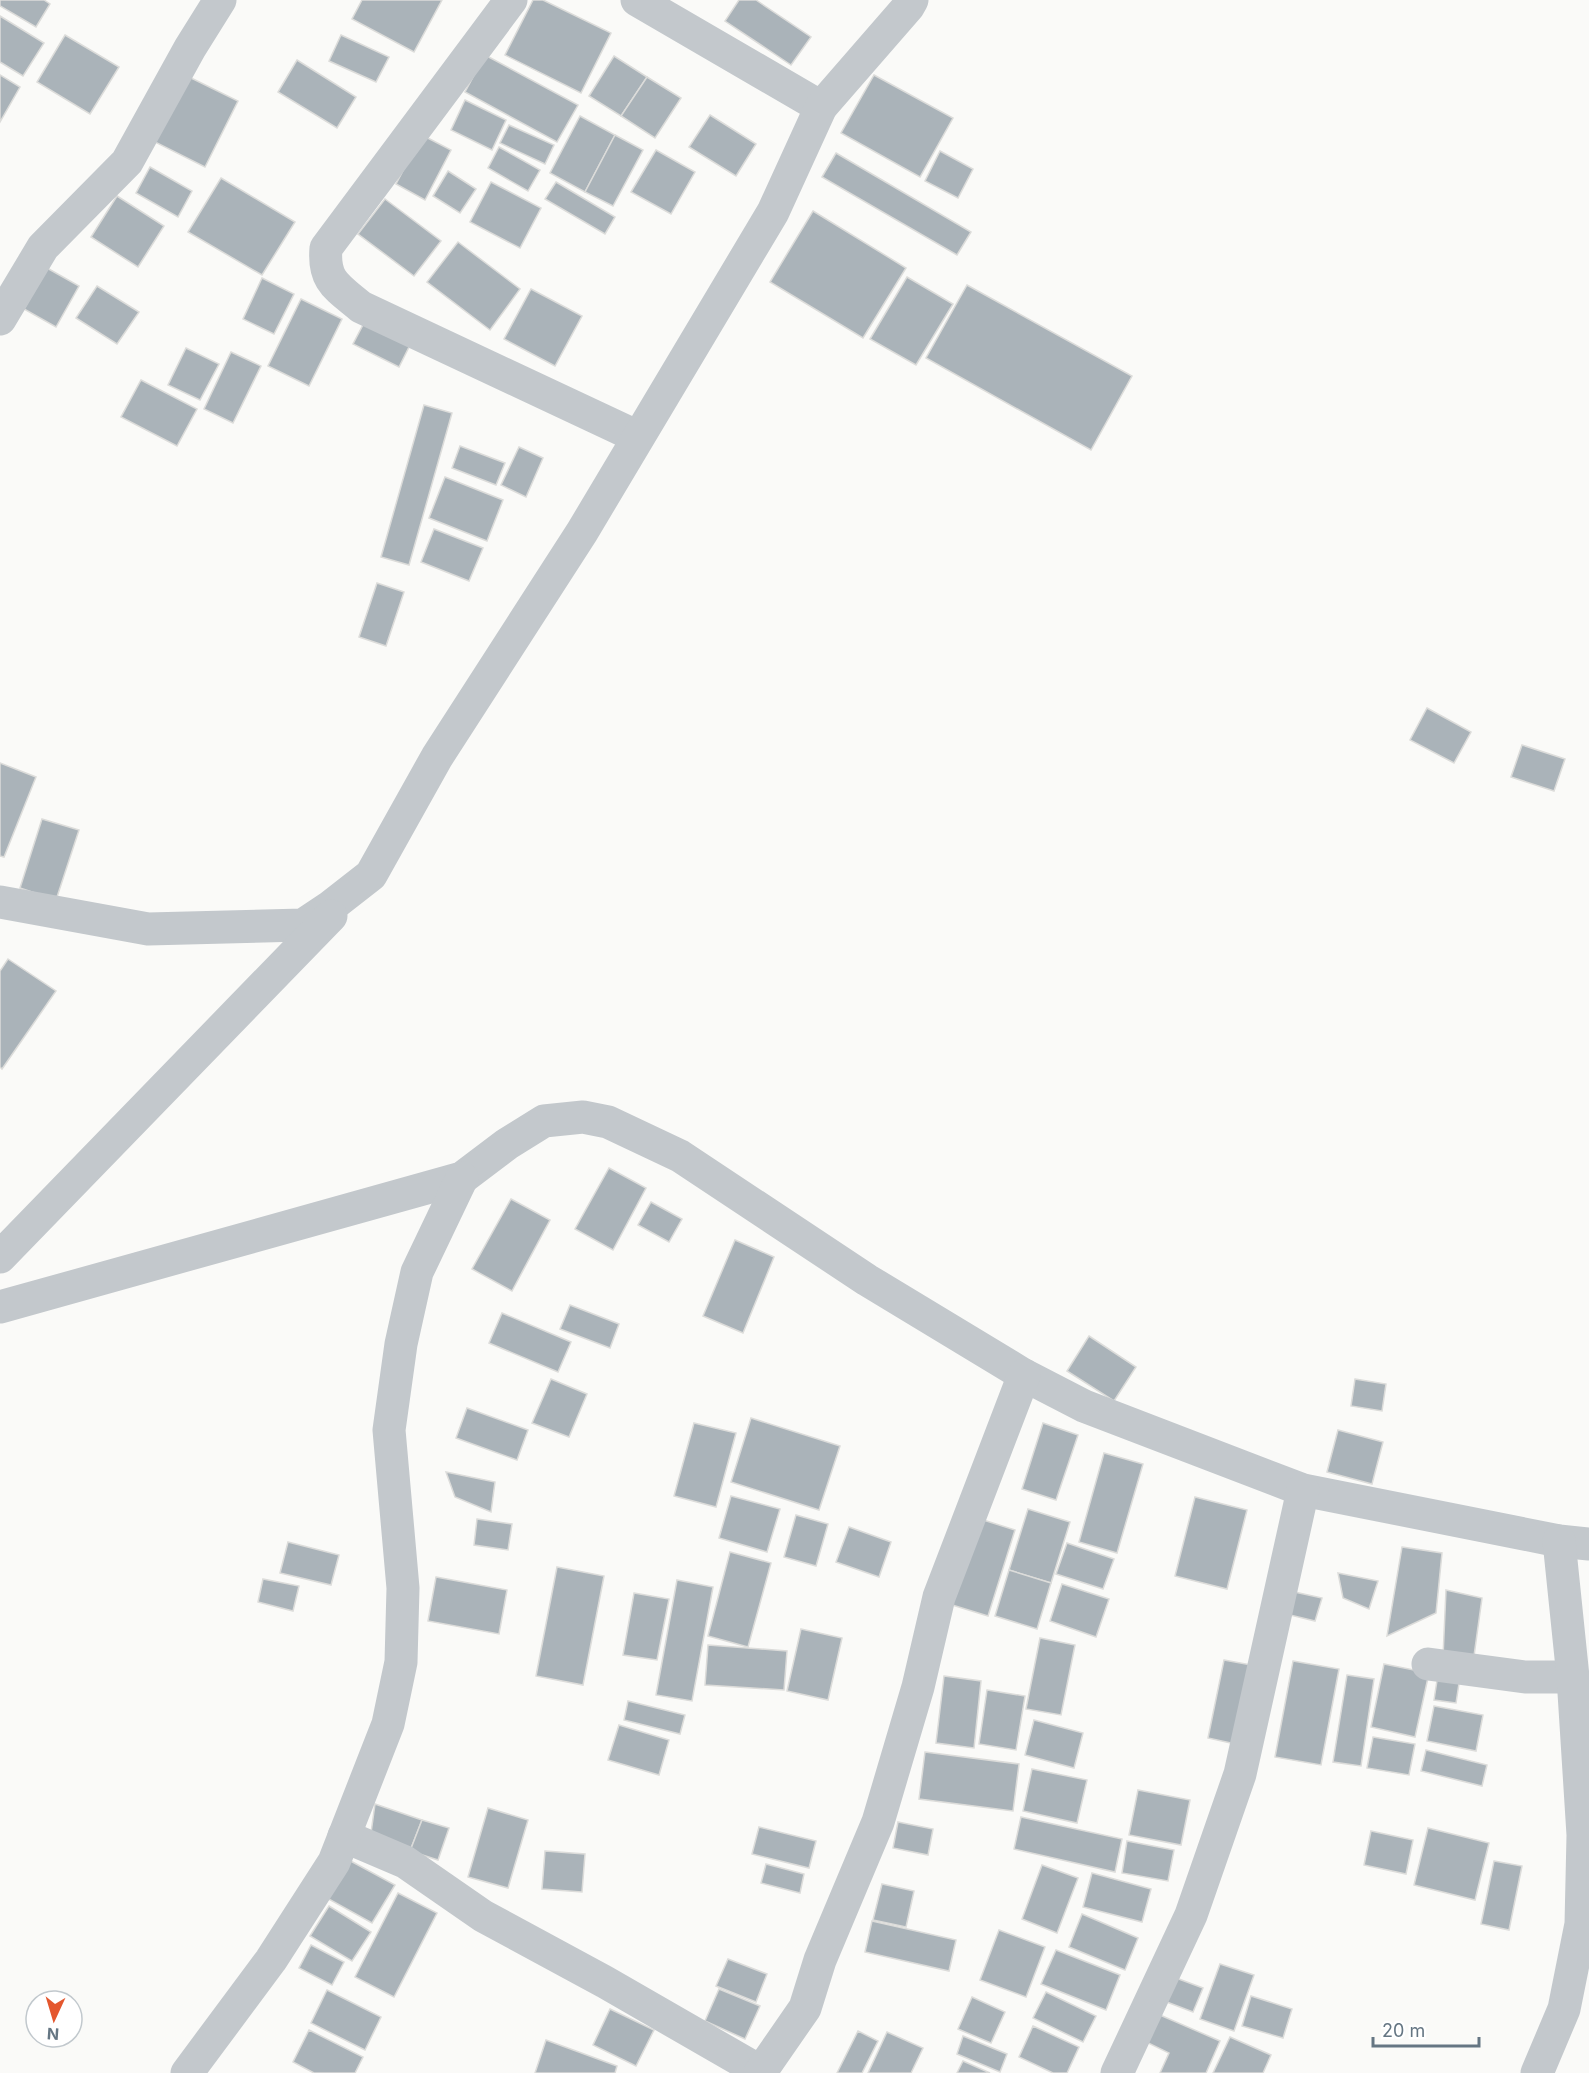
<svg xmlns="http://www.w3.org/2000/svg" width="1589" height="2073" font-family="Inter,sans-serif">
  <rect width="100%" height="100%" fill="#fafaf8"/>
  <!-- building -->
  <g fill="#aab3b9" stroke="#dcdcda" stroke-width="1.5">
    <path d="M 0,0 L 44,0 L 50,4 L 36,27 L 0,6 Z"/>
    <path d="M 362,0 L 442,0 L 414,52 L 352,19 Z"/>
    <path d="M 533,0 L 543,0 L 611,33 L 581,93 L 505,55 Z"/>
    <path d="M 739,0 L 756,0 L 811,37 L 791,65 L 725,21 Z"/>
    <path d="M 0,16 L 44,43 L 23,76 L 0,62 Z"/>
    <path d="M 65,35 L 119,67 L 90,114 L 37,82 Z"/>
    <path d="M 341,35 L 389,57 L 376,82 L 329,61 Z"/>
    <path d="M 485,55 L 578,105 L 557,142 L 465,92 Z"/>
    <path d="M 614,56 L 647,77 L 621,116 L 589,96 Z"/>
    <path d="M 297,60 L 356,97 L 337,128 L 278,92 Z"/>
    <path d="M 183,74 L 238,101 L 205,167 L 151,140 Z"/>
    <path d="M 0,75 L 20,87 L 0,122 Z"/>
    <path d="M 874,75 L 953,118 L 920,177 L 841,133 Z"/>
    <path d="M 647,77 L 681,98 L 655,138 L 621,116 Z"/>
    <path d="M 465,100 L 506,120 L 492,150 L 451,130 Z"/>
    <path d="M 710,115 L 756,144 L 736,176 L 689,147 Z"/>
    <path d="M 580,116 L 615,135 L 585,192 L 550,173 Z"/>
    <path d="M 509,125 L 554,145 L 545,164 L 500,143 Z"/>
    <path d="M 422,135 L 451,150 L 425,200 L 396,184 Z"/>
    <path d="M 615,135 L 643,150 L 613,206 L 585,192 Z"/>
    <path d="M 499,147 L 540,170 L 528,191 L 488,168 Z"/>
    <path d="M 656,150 L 695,172 L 671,214 L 631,192 Z"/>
    <path d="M 940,151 L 973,169 L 958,198 L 925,181 Z"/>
    <path d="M 836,153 L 971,232 L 957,255 L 822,177 Z"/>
    <path d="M 150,167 L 192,191 L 178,217 L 136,193 Z"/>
    <path d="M 448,171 L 476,189 L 460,213 L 433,196 Z"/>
    <path d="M 221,178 L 295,222 L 262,275 L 188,232 Z"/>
    <path d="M 491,182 L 541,208 L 520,248 L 470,222 Z"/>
    <path d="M 556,182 L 615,217 L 605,234 L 545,199 Z"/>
    <path d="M 117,196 L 164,226 L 138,267 L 91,237 Z"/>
    <path d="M 385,199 L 441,241 L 414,276 L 358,234 Z"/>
    <path d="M 813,211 L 906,268 L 863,338 L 770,282 Z"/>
    <path d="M 458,242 L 520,289 L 490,330 L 427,282 Z"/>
    <path d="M 47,268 L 79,286 L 56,327 L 24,309 Z"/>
    <path d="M 907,277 L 953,304 L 916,365 L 870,339 Z"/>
    <path d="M 262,278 L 294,294 L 274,334 L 243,319 Z"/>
    <path d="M 967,285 L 1132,376 L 1091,450 L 926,358 Z"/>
    <path d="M 97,286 L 139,312 L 117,344 L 76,318 Z"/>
    <path d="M 531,289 L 582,316 L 555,366 L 504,339 Z"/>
    <path d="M 301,299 L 342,319 L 309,386 L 268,366 Z"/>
    <path d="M 364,323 L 410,345 L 399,367 L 353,344 Z"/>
    <path d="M 186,348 L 219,364 L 200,400 L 168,385 Z"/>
    <path d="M 231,352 L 261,366 L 233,423 L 204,409 Z"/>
    <path d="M 141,380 L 197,409 L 177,446 L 121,417 Z"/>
    <path d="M 424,405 L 452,413 L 409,565 L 381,557 Z"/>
    <path d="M 460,446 L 505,463 L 496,485 L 452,468 Z"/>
    <path d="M 519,447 L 543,458 L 526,497 L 501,485 Z"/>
    <path d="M 445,477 L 503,500 L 487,541 L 429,518 Z"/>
    <path d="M 434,529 L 483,548 L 469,581 L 421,562 Z"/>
    <path d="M 377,583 L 404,592 L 386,646 L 359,637 Z"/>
    <path d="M 1427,708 L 1471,732 L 1454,763 L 1410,740 Z"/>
    <path d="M 1522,745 L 1565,759 L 1554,791 L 1511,777 Z"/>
    <path d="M 0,763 L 36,777 L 4,857 L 0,856 Z"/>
    <path d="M 42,819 L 79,830 L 56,900 L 20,888 Z"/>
    <path d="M 8,959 L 56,991 L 2,1069 L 0,1067 L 0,971 Z"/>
    <path d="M 609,1168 L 646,1188 L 613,1250 L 575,1229 Z"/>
    <path d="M 511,1199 L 550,1220 L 512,1291 L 472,1269 Z"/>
    <path d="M 651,1202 L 682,1219 L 669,1242 L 638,1225 Z"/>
    <path d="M 735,1240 L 774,1257 L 743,1333 L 703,1316 Z"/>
    <path d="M 570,1305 L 619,1324 L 610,1348 L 560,1329 Z"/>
    <path d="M 502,1313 L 571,1342 L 558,1372 L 489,1343 Z"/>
    <path d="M 1089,1336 L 1136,1367 L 1114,1401 L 1067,1371 Z"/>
    <path d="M 551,1379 L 587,1394 L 569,1437 L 532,1423 Z"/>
    <path d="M 1355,1379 L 1386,1384 L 1382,1411 L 1351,1406 Z"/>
    <path d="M 467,1408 L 528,1430 L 517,1460 L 456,1438 Z"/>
    <path d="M 751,1418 L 840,1446 L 819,1510 L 731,1482 Z"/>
    <path d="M 694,1423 L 736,1433 L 716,1507 L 674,1496 Z"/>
    <path d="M 1043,1423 L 1078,1435 L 1056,1500 L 1022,1489 Z"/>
    <path d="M 1338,1430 L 1383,1442 L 1372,1484 L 1327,1472 Z"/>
    <path d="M 1104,1453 L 1143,1464 L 1117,1553 L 1079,1542 Z"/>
    <path d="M 446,1472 L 495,1482 L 491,1512 L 455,1497 Z"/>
    <path d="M 731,1496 L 780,1509 L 767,1552 L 719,1538 Z"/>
    <path d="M 1195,1497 L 1247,1510 L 1227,1589 L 1175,1576 Z"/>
    <path d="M 1028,1509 L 1070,1522 L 1051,1583 L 1009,1570 Z"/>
    <path d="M 796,1515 L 828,1524 L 816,1566 L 784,1557 Z"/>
    <path d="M 977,1518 L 1015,1530 L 988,1616 L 949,1604 Z"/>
    <path d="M 477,1519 L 512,1524 L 508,1550 L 474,1545 Z"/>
    <path d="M 849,1527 L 891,1542 L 879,1577 L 836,1562 Z"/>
    <path d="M 288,1542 L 339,1555 L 331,1585 L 280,1573 Z"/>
    <path d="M 1067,1543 L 1114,1559 L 1103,1589 L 1056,1574 Z"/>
    <path d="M 1402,1547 L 1442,1553 L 1436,1613 L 1387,1636 Z"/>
    <path d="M 730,1552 L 771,1563 L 748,1647 L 708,1636 Z"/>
    <path d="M 557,1567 L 604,1576 L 583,1685 L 536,1676 Z"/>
    <path d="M 1009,1570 L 1051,1583 L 1037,1629 L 995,1616 Z"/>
    <path d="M 1338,1573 L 1378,1581 L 1369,1609 L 1343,1598 Z"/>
    <path d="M 436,1577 L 507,1590 L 499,1634 L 428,1621 Z"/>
    <path d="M 263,1579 L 299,1586 L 293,1611 L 258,1602 Z"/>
    <path d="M 677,1580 L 713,1587 L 692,1701 L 656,1695 Z"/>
    <path d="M 1062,1584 L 1109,1599 L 1096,1637 L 1050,1621 Z"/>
    <path d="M 1446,1590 L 1482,1598 L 1473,1663 L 1443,1657 Z"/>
    <path d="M 1290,1591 L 1322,1598 L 1315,1621 L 1290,1615 Z"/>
    <path d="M 634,1593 L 669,1599 L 657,1660 L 623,1655 Z"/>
    <path d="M 801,1629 L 842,1638 L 828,1700 L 787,1691 Z"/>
    <path d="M 1040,1638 L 1075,1645 L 1061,1715 L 1026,1709 Z"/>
    <path d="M 708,1645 L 787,1651 L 784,1690 L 705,1685 Z"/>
    <path d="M 1224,1660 L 1257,1666 L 1240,1745 L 1208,1738 Z"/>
    <path d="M 1293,1661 L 1339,1669 L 1321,1765 L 1275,1757 Z"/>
    <path d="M 1384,1664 L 1429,1673 L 1415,1737 L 1371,1727 Z"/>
    <path d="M 1438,1674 L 1460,1677 L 1456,1703 L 1434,1700 Z"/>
    <path d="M 1347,1675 L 1374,1679 L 1361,1766 L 1333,1762 Z"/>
    <path d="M 944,1676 L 981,1681 L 974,1748 L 936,1743 Z"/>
    <path d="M 987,1690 L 1025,1696 L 1016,1750 L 979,1744 Z"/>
    <path d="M 628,1701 L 685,1715 L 680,1734 L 624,1720 Z"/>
    <path d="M 1434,1706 L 1483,1715 L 1476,1751 L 1427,1741 Z"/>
    <path d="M 1034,1720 L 1083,1733 L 1074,1768 L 1025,1755 Z"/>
    <path d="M 619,1725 L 669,1740 L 659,1775 L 608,1760 Z"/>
    <path d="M 1373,1737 L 1415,1744 L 1409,1775 L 1367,1768 Z"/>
    <path d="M 1426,1750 L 1487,1765 L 1482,1786 L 1421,1771 Z"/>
    <path d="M 925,1752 L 1019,1764 L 1013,1811 L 919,1799 Z"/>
    <path d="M 1032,1769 L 1087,1780 L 1077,1823 L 1023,1811 Z"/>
    <path d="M 1138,1790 L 1190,1800 L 1181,1845 L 1129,1835 Z"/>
    <path d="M 375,1804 L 422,1820 L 410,1851 L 371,1833 Z"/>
    <path d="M 488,1808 L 528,1820 L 508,1888 L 468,1877 Z"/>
    <path d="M 1021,1817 L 1122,1839 L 1115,1872 L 1014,1849 Z"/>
    <path d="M 422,1820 L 449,1828 L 438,1860 L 410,1851 Z"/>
    <path d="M 898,1822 L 933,1829 L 928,1855 L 893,1848 Z"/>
    <path d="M 759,1827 L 816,1841 L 809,1868 L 752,1854 Z"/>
    <path d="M 1428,1828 L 1489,1843 L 1475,1900 L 1414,1885 Z"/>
    <path d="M 1371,1831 L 1413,1840 L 1406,1874 L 1364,1865 Z"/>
    <path d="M 1127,1841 L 1174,1850 L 1168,1881 L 1122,1873 Z"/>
    <path d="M 545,1851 L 585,1854 L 582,1892 L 542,1889 Z"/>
    <path d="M 347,1859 L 395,1885 L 372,1923 L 325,1897 Z"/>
    <path d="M 1494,1861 L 1522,1866 L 1509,1930 L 1481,1924 Z"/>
    <path d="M 766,1864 L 804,1874 L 800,1893 L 761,1883 Z"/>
    <path d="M 1042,1865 L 1078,1878 L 1057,1933 L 1022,1919 Z"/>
    <path d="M 1092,1873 L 1151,1889 L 1142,1922 L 1083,1907 Z"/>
    <path d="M 882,1884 L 914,1891 L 906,1927 L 873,1920 Z"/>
    <path d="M 398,1893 L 437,1913 L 394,1997 L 355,1977 Z"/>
    <path d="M 329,1906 L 371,1932 L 352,1961 L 310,1936 Z"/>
    <path d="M 1082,1914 L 1138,1938 L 1125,1970 L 1069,1947 Z"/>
    <path d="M 872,1921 L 956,1940 L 949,1971 L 865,1952 Z"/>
    <path d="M 999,1930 L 1045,1947 L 1026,1997 L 980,1980 Z"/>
    <path d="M 311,1945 L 344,1962 L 332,1985 L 299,1968 Z"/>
    <path d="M 1056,1950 L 1120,1975 L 1106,2010 L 1041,1984 Z"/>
    <path d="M 728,1959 L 767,1974 L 756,2002 L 716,1986 Z"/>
    <path d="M 1220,1964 L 1254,1975 L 1234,2031 L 1200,2019 Z"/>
    <path d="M 1168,1975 L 1203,1988 L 1193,2012 L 1159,1999 Z"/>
    <path d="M 719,1989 L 760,2006 L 745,2039 L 705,2021 Z"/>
    <path d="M 327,1990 L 381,2017 L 365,2050 L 311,2023 Z"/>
    <path d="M 1046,1992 L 1096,2016 L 1083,2042 L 1033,2018 Z"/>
    <path d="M 1251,1996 L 1292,2009 L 1283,2038 L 1242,2026 Z"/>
    <path d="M 972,1997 L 1005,2012 L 991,2043 L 958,2029 Z"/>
    <path d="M 610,2009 L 654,2030 L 636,2066 L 593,2045 Z"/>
    <path d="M 1153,2012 L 1220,2041 L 1206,2073 L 1160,2073 L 1169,2053 L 1140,2039 Z"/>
    <path d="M 1033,2026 L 1079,2047 L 1067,2073 L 1053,2073 L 1019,2057 Z"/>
    <path d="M 309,2030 L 363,2057 L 355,2073 L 314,2073 L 293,2062 Z"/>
    <path d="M 858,2031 L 878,2041 L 862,2073 L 837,2073 Z"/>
    <path d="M 887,2032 L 923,2048 L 911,2073 L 868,2073 Z"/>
    <path d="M 963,2036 L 1007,2054 L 1000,2072 L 957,2054 Z"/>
    <path d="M 1230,2037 L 1271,2055 L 1263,2073 L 1213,2073 Z"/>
    <path d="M 546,2040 L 617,2066 L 615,2073 L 535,2073 Z"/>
    <path d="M 963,2061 L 990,2073 L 957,2073 Z"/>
  </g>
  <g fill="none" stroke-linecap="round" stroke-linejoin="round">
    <!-- minor -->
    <g stroke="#c3c8cc" stroke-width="33">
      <path d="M 511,0 L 326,248 C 323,281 337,287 361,307 L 638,437"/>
      <path d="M 637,0 L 821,107"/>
      <path d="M 0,319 L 43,247 L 127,162 L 190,48 L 220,0"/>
      <path d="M 0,902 L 148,929 L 303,925 L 330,907 L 371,875 L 437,757 L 582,532 L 773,212 L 821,107 L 908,7 L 912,0"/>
      <path d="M 0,1257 L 331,916"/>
      <path d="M 0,1307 L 462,1178 L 507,1144 L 544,1121 L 583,1117 L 608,1122 L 680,1156 L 867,1280 L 1024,1375 L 1084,1406 L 1303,1490 L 1559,1541 L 1589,1544"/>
      <path d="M 1428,1664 L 1525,1677 L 1573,1677"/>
      <path d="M 344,1836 L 405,1862 L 483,1916 L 605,1982 L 763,2073"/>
      <path d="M 187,2073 L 271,1960 L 334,1862 L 388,1724 L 401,1662 L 403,1588 L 389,1430 L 401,1344 L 417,1272 L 462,1178"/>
      <path d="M 760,2073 L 805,2008 L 820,1960 L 878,1822 L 918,1687 L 939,1597 L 1024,1375"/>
      <path d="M 1117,2073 L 1191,1915 L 1240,1774 L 1303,1490"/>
      <path d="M 1537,2073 L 1564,2009 L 1581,1924 L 1583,1835 L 1573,1677 L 1559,1541"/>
    </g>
  </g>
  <!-- north arrow -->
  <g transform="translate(54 2019) rotate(184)"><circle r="28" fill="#ffffff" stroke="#c1c8cd" stroke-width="1.5"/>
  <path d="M0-4.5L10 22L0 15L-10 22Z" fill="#e4572e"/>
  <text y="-9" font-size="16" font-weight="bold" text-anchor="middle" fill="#657683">N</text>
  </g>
  <!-- scale -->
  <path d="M1373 2037v9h106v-9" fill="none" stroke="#657683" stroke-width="3"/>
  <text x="1382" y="2037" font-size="18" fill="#657683" stroke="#ffffff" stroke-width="4.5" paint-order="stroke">20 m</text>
</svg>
